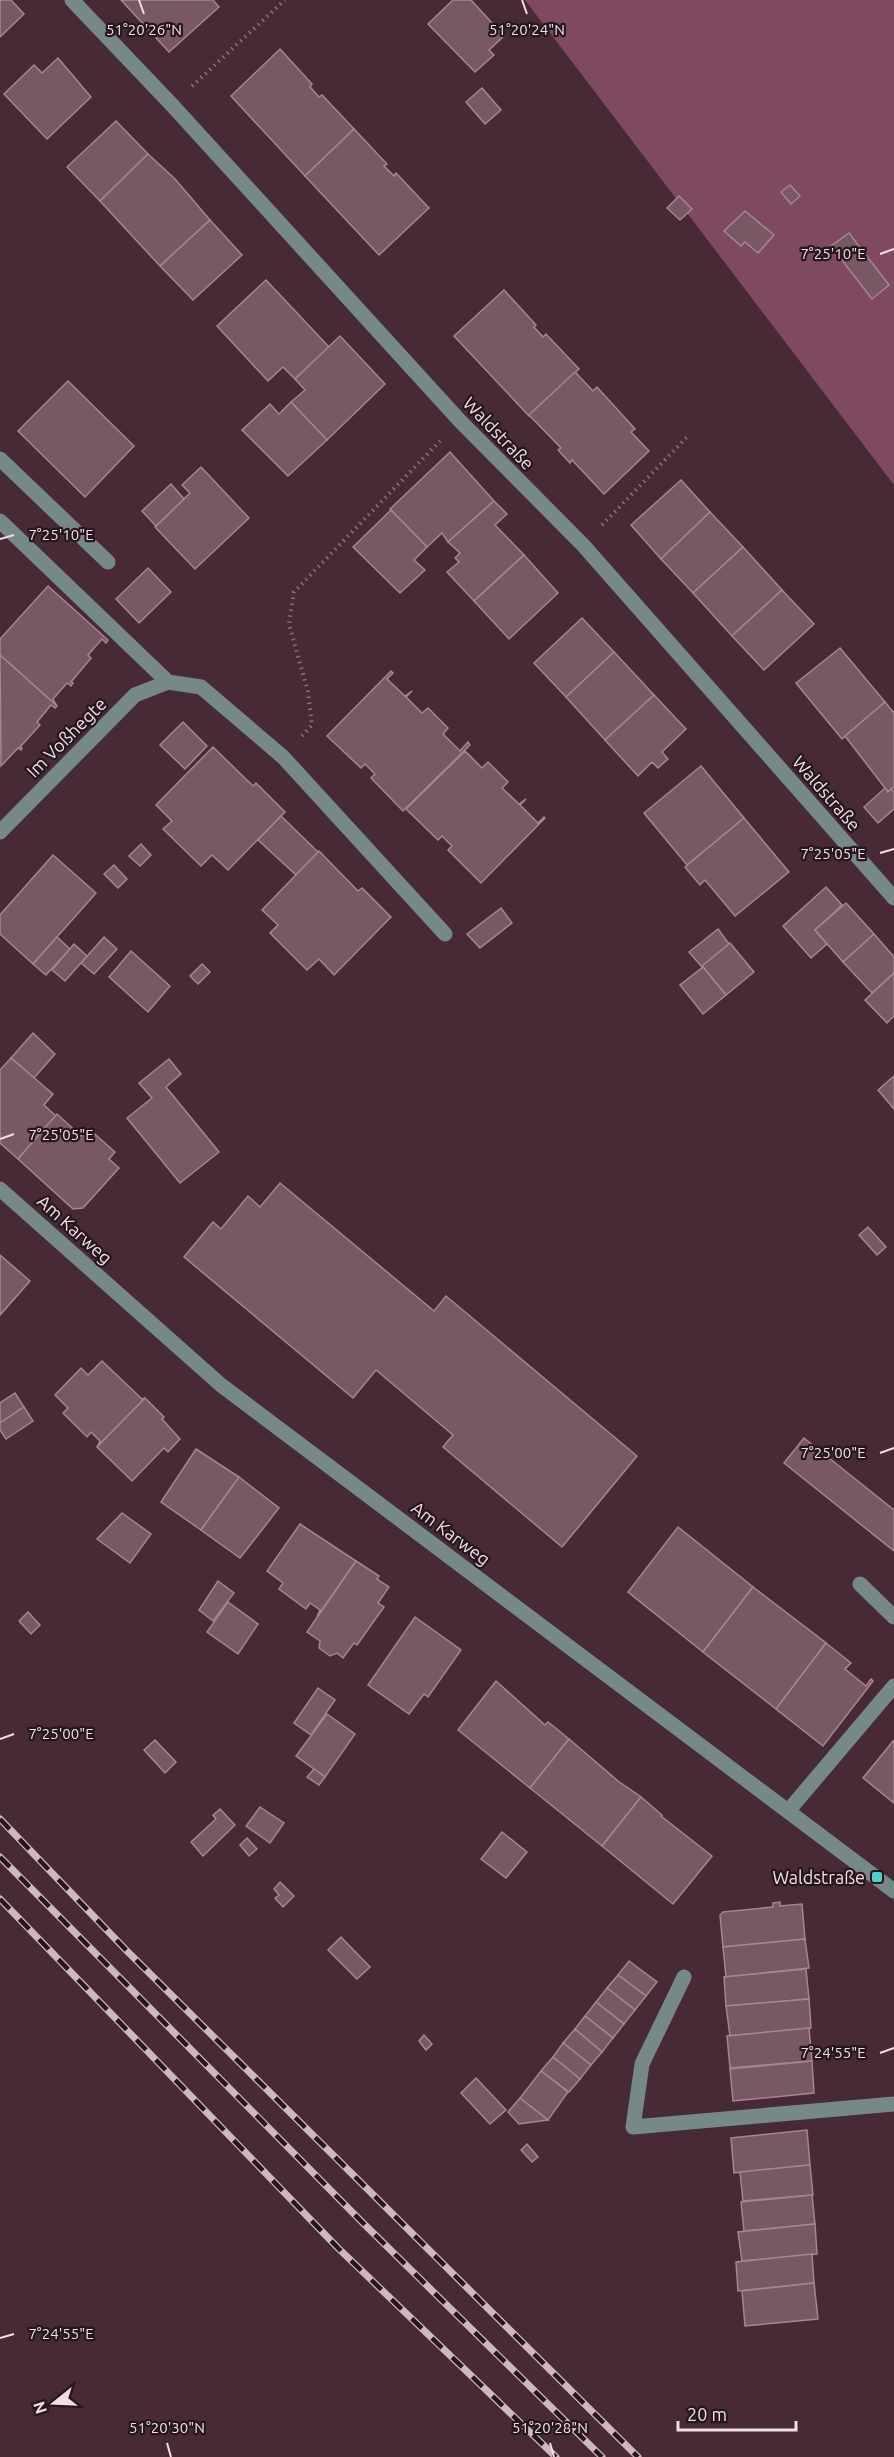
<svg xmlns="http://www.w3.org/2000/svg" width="894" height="2457" font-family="Ubuntu,sans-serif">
  <rect width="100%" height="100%" fill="#472a36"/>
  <!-- green -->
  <path fill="#7f4a60" d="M 525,0 L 894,0 L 894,485 Z"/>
  <!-- building -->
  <g fill="#795865" stroke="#a88492" stroke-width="1.5">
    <path d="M 0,0 L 11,0 L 24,14 L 0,37 Z"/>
    <path d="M 121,0 L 213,0 L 219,7 L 169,52 Z"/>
    <path d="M 453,0 L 471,0 L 504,36 L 489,50 L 494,55 L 475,72 L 428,24 Z"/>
    <path d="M 280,49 L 312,84 L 310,87 L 319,97 L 322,95 L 354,129 L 305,176 L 231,96 Z"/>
    <path d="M 58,58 L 91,97 L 47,139 L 4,94 L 34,65 L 42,73 Z"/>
    <path d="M 482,88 L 501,110 L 485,124 L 466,102 Z"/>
    <path d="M 116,121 L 148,154 L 100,201 L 67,167 Z"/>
    <path d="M 354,129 L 387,164 L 384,166 L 394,176 L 396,173 L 429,208 L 379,255 L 305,176 Z"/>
    <path d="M 148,154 L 175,179 L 210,220 L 160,266 L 100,201 Z"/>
    <path d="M 790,185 L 800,196 L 791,204 L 781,192 Z"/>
    <path d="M 679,196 L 692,209 L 680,220 L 667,208 Z"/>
    <path d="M 745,211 L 774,235 L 758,253 L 745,242 L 741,246 L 724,231 Z"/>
    <path d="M 210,220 L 242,255 L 193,300 L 160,266 Z"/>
    <path d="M 849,233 L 889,285 L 872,299 L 831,246 Z"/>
    <path d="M 266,280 L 329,347 L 295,379 L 283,367 L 268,381 L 217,326 Z"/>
    <path d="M 504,290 L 536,325 L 534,327 L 543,337 L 546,334 L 579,369 L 529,416 L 454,336 Z"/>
    <path d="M 340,336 L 385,384 L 327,440 L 291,402 L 305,390 L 295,379 Z"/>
    <path d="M 575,372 L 593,391 L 597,387 L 635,429 L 631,432 L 649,451 L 604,494 L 572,460 L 570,463 L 558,450 L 561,448 L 529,415 Z"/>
    <path d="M 68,381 L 134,446 L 85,497 L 18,431 Z"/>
    <path d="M 291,402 L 327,440 L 288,476 L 242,430 L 270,404 L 279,414 Z"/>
    <path d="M 450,452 L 494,501 L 448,542 L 442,533 L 427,547 L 390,509 Z"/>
    <path d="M 201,467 L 249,518 L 195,569 L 155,527 L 190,493 L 182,485 Z"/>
    <path d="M 681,480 L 710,512 L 661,559 L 631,525 Z"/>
    <path d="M 171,484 L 184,499 L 156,526 L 142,511 Z"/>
    <path d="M 494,501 L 507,514 L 495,525 L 524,555 L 474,601 L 447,572 L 459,562 L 455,558 L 460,553 L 448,542 Z"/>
    <path d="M 391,510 L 427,547 L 414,560 L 425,570 L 400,593 L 353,547 Z"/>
    <path d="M 710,512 L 743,547 L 693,593 L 661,559 Z"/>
    <path d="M 743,547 L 782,590 L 732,636 L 693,593 Z"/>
    <path d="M 524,555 L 558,593 L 509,639 L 474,601 Z"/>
    <path d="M 148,568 L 171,592 L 139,623 L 116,599 Z"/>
    <path d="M 48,586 L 108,640 L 106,643 L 102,639 L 88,655 L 91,658 L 71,682 L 73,683 L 71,686 L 67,683 L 53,699 L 57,706 L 0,655 L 0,639 Z"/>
    <path d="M 782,590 L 814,624 L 764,670 L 732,636 Z"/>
    <path d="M 582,618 L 614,652 L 566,697 L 534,663 Z"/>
    <path d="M 840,648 L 885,702 L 842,739 L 796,683 Z"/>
    <path d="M 614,652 L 654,695 L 605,740 L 566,697 Z"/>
    <path d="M 0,655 L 57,706 L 55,708 L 51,705 L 37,722 L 40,725 L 20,747 L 22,748 L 21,750 L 18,748 L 1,766 Z"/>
    <path d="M 391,671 L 393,673 L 387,679 L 405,696 L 412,691 L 406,697 L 422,713 L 428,708 L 448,728 L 443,734 L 460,751 L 468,742 L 470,745 L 403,811 L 371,778 L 375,774 L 365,764 L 361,768 L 327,736 Z"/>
    <path d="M 654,695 L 686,729 L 662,752 L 668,759 L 658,768 L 652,762 L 638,776 L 605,740 Z"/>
    <path d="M 885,702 L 894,713 L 894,787 L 888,792 L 845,736 Z"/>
    <path d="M 183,722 L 207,746 L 185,769 L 160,745 Z"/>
    <path d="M 213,747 L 253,786 L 256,783 L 285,812 L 228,870 L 212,855 L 201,866 L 163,829 L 172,821 L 156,805 Z"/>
    <path d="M 465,751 L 482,768 L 488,762 L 508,782 L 502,788 L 519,804 L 526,799 L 520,805 L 538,823 L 544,817 L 545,818 L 481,883 L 448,850 L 452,846 L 442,836 L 438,840 L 406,809 Z"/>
    <path d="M 701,766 L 744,818 L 687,865 L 644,813 Z"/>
    <path d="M 885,788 L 888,792 L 891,789 L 894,792 L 894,809 L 878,823 L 864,807 Z"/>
    <path d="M 281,816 L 318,852 L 296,875 L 258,840 Z"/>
    <path d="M 744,818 L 789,872 L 735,916 L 705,880 L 700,885 L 685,867 Z"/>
    <path d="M 141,844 L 151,855 L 140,866 L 129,856 Z"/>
    <path d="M 319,851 L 358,891 L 362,888 L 391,917 L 334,975 L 319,959 L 307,970 L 270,933 L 278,925 L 262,910 Z"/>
    <path d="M 53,855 L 96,893 L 33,964 L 0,934 L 0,915 Z"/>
    <path d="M 114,865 L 127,879 L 118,888 L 104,874 Z"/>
    <path d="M 826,887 L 842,905 L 815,930 L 827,944 L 811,958 L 783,926 Z"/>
    <path d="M 846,903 L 874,934 L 843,962 L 815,930 Z"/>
    <path d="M 501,908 L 512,923 L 480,948 L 467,934 Z"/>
    <path d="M 718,929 L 729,944 L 702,967 L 689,952 Z"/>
    <path d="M 874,934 L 894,957 L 894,973 L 872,993 L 843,962 Z"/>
    <path d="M 57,937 L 70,949 L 46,975 L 33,964 Z"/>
    <path d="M 104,937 L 117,949 L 94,974 L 81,963 Z"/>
    <path d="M 730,943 L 754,972 L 726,995 L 702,966 Z"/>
    <path d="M 74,944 L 87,956 L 65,981 L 52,970 Z"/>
    <path d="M 131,951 L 170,986 L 148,1012 L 109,977 Z"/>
    <path d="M 202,964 L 210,972 L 198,984 L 190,976 Z"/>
    <path d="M 703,967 L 726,995 L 703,1014 L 680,985 Z"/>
    <path d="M 894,973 L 894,1016 L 887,1023 L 865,1000 Z"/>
    <path d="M 33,1033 L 55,1054 L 34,1078 L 11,1058 Z"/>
    <path d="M 11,1058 L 53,1094 L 44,1105 L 56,1116 L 18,1159 L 0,1143 L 0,1070 Z"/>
    <path d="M 169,1059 L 181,1074 L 166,1087 L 219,1152 L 180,1183 L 127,1118 L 152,1098 L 139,1083 Z"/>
    <path d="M 894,1076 L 894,1109 L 878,1090 Z"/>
    <path d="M 57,1114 L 81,1136 L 88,1128 L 115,1152 L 109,1159 L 119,1168 L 83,1208 L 73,1209 L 18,1159 Z"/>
    <path d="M 280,1183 L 434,1311 L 446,1296 L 637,1456 L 562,1547 L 443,1447 L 453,1435 L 376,1370 L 353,1398 L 184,1257 L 213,1222 L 221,1229 L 248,1196 L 260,1207 Z"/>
    <path d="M 868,1227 L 886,1247 L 877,1255 L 859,1235 Z"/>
    <path d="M 0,1255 L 30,1281 L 0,1315 Z"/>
    <path d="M 102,1361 L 142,1399 L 145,1398 L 97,1447 L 100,1441 L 91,1432 L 87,1437 L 63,1413 L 68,1408 L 55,1395 L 81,1368 L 88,1375 Z"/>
    <path d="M 15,1393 L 24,1407 L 0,1423 L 0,1403 Z"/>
    <path d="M 145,1398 L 164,1417 L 162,1419 L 180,1439 L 168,1452 L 164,1448 L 132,1481 L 97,1447 Z"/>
    <path d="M 24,1407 L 33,1421 L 6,1439 L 0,1430 L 0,1423 Z"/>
    <path d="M 804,1438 L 894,1510 L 894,1551 L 784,1463 Z"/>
    <path d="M 196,1449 L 239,1477 L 201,1530 L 161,1502 Z"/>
    <path d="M 239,1477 L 279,1508 L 240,1558 L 201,1530 Z"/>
    <path d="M 122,1513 L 151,1534 L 130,1563 L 97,1539 Z"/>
    <path d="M 300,1524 L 356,1561 L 317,1617 L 320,1610 L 310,1603 L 306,1609 L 279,1589 L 283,1583 L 267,1571 Z"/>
    <path d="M 678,1527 L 753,1587 L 703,1652 L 628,1592 Z"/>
    <path d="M 356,1561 L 379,1576 L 377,1579 L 389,1587 L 378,1603 L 384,1607 L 357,1645 L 354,1643 L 343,1658 L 337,1653 L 330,1656 L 319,1648 L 320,1641 L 307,1632 Z"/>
    <path d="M 218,1581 L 234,1593 L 213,1621 L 199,1610 Z"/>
    <path d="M 753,1587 L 826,1643 L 776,1709 L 703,1652 Z"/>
    <path d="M 228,1602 L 258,1624 L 238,1654 L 207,1632 Z"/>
    <path d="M 28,1612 L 40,1625 L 31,1634 L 19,1621 Z"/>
    <path d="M 415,1617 L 461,1650 L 428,1697 L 424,1694 L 409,1714 L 368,1685 Z"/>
    <path d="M 826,1643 L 851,1663 L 845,1669 L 866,1686 L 871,1679 L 873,1681 L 823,1746 L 776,1709 Z"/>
    <path d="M 496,1681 L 545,1725 L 548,1722 L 569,1739 L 530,1788 L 458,1730 Z"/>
    <path d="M 318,1688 L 335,1700 L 311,1735 L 294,1723 Z"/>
    <path d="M 327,1714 L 355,1734 L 325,1777 L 296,1756 Z"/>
    <path d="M 569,1739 L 618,1781 L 641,1797 L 602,1846 L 530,1788 Z"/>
    <path d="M 155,1740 L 176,1762 L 165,1773 L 144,1750 Z"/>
    <path d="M 894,1740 L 894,1803 L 863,1778 Z"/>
    <path d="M 314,1769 L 325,1777 L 319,1785 L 307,1777 Z"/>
    <path d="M 641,1797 L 662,1815 L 661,1816 L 712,1856 L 673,1904 L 602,1846 Z"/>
    <path d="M 260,1807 L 284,1823 L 270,1843 L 246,1826 Z"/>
    <path d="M 220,1809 L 235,1825 L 203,1856 L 191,1842 L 216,1819 L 213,1815 Z"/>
    <path d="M 502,1832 L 527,1852 L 506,1878 L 481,1859 Z"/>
    <path d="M 247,1838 L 257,1849 L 249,1856 L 240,1845 Z"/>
    <path d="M 280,1882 L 294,1896 L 283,1907 L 275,1898 L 279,1895 L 274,1889 Z"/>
    <path d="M 780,1902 L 780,1906 L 802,1904 L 805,1939 L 723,1947 L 720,1915 L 723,1912 L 773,1907 L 773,1903 Z"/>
    <path d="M 341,1937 L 370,1967 L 357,1979 L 328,1950 Z"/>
    <path d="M 805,1939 L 809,1968 L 726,1977 L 723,1947 Z"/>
    <path d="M 629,1961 L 657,1982 L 646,1996 L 618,1975 Z"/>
    <path d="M 806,1969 L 809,1999 L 726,2006 L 724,1977 Z"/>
    <path d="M 618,1975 L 646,1996 L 635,2010 L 607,1988 Z"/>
    <path d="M 607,1988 L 635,2010 L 624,2024 L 596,2002 Z"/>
    <path d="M 809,1999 L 811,2028 L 730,2036 L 726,2006 Z"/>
    <path d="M 596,2002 L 624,2024 L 613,2038 L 585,2016 Z"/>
    <path d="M 585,2016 L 613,2038 L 602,2052 L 575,2029 Z"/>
    <path d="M 809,2028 L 812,2061 L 730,2068 L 727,2036 Z"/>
    <path d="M 575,2029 L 602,2052 L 591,2065 L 563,2043 Z"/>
    <path d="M 424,2035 L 432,2044 L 426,2050 L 419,2041 Z"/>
    <path d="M 563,2043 L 591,2065 L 580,2079 L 553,2057 Z"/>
    <path d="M 553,2057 L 580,2079 L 569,2092 L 541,2071 Z"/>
    <path d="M 812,2061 L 814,2093 L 733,2101 L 730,2069 Z"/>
    <path d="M 541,2071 L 568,2092 L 548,2120 L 520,2098 Z"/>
    <path d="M 476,2078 L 506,2110 L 490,2124 L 461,2093 Z"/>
    <path d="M 520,2098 L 548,2120 L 519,2124 L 508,2112 Z"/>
    <path d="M 807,2130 L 810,2165 L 734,2173 L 731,2138 Z"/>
    <path d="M 527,2144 L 538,2157 L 532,2162 L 521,2150 Z"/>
    <path d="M 810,2165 L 813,2195 L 743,2201 L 740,2172 Z"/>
    <path d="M 812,2195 L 815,2224 L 744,2231 L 741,2202 Z"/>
    <path d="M 815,2224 L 817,2254 L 742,2261 L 738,2232 Z"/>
    <path d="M 812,2254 L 814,2283 L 738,2291 L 736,2262 Z"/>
    <path d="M 814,2283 L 818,2319 L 745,2326 L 742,2291 Z"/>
  </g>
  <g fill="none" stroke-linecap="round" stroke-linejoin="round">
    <!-- path -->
    <g stroke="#8a717b" stroke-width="4" stroke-dasharray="1.5 4.5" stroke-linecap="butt">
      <path d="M 192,86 L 285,0"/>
      <path d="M 602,525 L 688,436"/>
      <path d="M 302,736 L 312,725 L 308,692 L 289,624 L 294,592 L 440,441"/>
    </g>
    <!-- minor -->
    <g stroke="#768988" stroke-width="15">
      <path d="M 72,0 L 172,105 L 460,421 L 583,545 L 894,898"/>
      <path d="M 0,459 L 108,562"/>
      <path d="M 0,521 L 168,682 L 201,687 L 283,757 L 445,934"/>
      <path d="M 0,832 L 135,695 L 168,682"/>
      <path d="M 0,1189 L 221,1385 L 894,1891"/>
      <path d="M 860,1584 L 894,1617"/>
      <path d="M 789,1810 L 894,1686"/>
      <path d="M 684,1977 L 642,2064 L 633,2127 L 894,2104"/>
    </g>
    <!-- rail casing -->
    <g stroke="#cdb8c0" stroke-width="7">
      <g id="rail">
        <path d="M 0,1819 L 127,1951 L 638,2457"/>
        <path d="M 0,1857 L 363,2223 L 602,2457"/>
        <path d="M 0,1899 L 338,2248 L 556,2457"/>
      </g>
    </g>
    <!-- rail -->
    <use href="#rail" stroke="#25171d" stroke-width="4.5" stroke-dasharray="14" stroke-linecap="butt"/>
  </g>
  <!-- ticks -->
  <path fill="none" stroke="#f1dee5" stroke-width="2" d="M 139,0 L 144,14M 522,0 L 527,14M 880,254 L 894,249M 0,539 L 14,535M 880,853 L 894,849M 0,1139 L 14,1134M 880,1453 L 894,1448M 0,1739 L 14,1734M 880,2053 L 894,2048M 0,2338 L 14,2334M 167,2443 L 171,2457M 550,2443 L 554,2457"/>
  <!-- markers -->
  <rect fill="#53cdca" stroke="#25171d" stroke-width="2" x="871" y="1871" width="12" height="12" rx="3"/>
  <g text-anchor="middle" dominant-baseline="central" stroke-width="4.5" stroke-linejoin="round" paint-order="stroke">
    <!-- street labels -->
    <g font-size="18" fill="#f1dee5" stroke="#25171d">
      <text transform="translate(499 433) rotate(46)">Waldstraße</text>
      <text transform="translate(66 737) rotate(-45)">Im Voßhegte</text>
      <text transform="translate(827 793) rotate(49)">Waldstraße</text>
      <text transform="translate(75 1229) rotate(42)">Am Karweg</text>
      <text transform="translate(451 1533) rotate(37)">Am Karweg</text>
    </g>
    <!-- poi labels -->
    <g font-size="18" fill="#f1dee5" stroke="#25171d" text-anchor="end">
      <text x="865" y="1877">Waldstraße</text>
    </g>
  </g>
  <g font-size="15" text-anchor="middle" fill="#f1dee5" stroke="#25171d" stroke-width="4.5" stroke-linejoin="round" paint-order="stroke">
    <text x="144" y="35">51°20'26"N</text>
    <text x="527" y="35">51°20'24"N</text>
    <text x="833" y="259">7°25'10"E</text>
    <text x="61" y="540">7°25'10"E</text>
    <text x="833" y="859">7°25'05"E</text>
    <text x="61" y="1140">7°25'05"E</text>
    <text x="833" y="1458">7°25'00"E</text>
    <text x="61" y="1739">7°25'00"E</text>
    <text x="833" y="2058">7°24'55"E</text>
    <text x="61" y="2339">7°24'55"E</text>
    <text x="167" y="2433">51°20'30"N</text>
    <text x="550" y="2433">51°20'28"N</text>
  </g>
  <!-- north arrow -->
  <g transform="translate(54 2403) rotate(252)" stroke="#25171d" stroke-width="4.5" paint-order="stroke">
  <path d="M0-4.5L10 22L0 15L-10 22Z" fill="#f1dee5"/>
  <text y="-9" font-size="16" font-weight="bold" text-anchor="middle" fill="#f1dee5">N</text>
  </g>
  <!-- scale -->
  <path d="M678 2421v9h118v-9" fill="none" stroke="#f1dee5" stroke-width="3"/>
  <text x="687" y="2421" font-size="18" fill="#f1dee5" stroke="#25171d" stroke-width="4.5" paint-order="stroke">20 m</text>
</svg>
